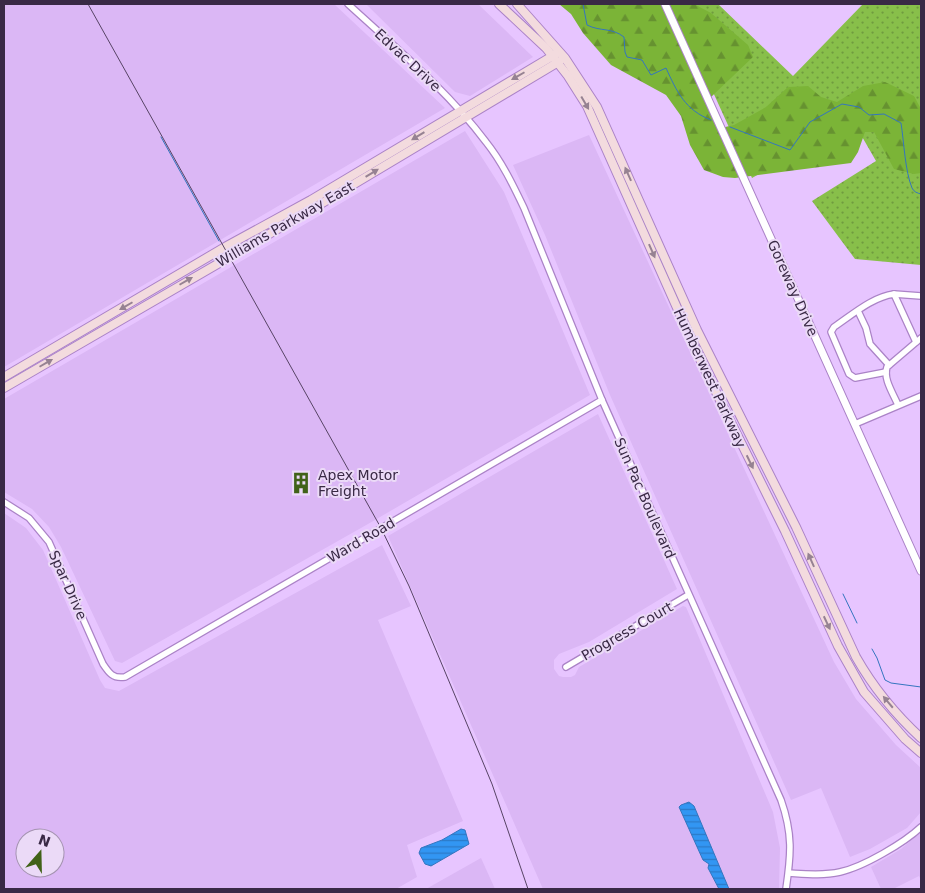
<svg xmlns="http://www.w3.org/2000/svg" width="925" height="893" font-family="'DejaVu Sans',sans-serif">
  <defs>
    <pattern id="grass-dots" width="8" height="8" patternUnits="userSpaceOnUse" patternTransform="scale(1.25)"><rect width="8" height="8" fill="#88bf4a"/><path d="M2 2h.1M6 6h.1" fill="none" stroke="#709b3f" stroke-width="1.8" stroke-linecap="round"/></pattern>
    <pattern id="forest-firs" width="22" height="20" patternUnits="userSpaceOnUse" patternTransform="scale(1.25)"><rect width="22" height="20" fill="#7bb437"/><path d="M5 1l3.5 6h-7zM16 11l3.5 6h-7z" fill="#669230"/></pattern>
    <pattern id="water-rules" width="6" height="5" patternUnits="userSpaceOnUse" patternTransform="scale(1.25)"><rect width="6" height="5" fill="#3296f3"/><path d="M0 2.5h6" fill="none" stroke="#2b7ac7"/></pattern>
  </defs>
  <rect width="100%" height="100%" fill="#e7c5ff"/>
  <!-- built -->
  <g fill="#dbb7f5" fill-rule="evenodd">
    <path d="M 4,4 L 334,4 L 445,108 L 4,367 Z"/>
    <path d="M 366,4 L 478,4 L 533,57 L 470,96 L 455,92 Z"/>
    <path d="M 465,131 L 504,192 L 590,395 L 368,524 L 122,663 L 115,661 L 61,547 L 49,527 L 32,509 L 4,492 L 4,399 Z"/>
    <path d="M 589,135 L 834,662 L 856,699 L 896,745 L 921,768 L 921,812 L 907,828 L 870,849 L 850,857 L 821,788 L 791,800 L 610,395 L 545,235 L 513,165 Z"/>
    <path d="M 598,414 L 677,589 L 589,642 L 559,654 L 554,660 L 554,669 L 559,676 L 563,677 L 571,677 L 575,675 L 579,667 L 683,606 L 686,607 L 773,812 L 780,848 L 779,889 L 543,889 L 388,536 Z"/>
    <path d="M 4,513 L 26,528 L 43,550 L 100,680 L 105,688 L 119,691 L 382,545 L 411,606 L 378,620 L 463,821 L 407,845 L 417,877 L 396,889 L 4,889 ZM 25,838 L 55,838 L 55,868 L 25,868 Z"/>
    <path d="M 921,832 L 921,880 L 919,876 L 893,889 L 881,889 L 871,867 L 901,849 Z"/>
    <path d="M 481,858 L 495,889 L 426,889 Z"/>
  </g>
  <!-- grass -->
  <path fill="url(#grass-dots)" d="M 673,4 L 718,4 L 793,76 L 863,4 L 921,4 L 921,265 L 855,259 L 812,201 L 876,161 L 853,121 L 752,178 Z"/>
  <!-- forest -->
  <path fill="url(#forest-firs)" d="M 559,4 L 694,4 L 711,13 L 748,45 L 753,57 L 710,98 L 721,128 L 734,125 L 766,107 L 788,87 L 808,86 L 821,97 L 837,102 L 863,86 L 885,82 L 914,96 L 921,109 L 921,173 L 914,174 L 894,169 L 874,132 L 865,132 L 858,152 L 851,163 L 735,178 L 723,177 L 704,170 L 690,145 L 681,116 L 666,95 L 611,65 L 583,33 L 571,14 Z"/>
  <!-- water -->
  <g fill="url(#water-rules)" stroke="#3475bf">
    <path d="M 689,802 L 694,806 L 729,889 L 719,889 L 708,868 L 709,864 L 703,860 L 679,807 L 681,805 Z"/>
    <path d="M 461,829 L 465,830 L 469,844 L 431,866 L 425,864 L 419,853 L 421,848 L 442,840 Z"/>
  </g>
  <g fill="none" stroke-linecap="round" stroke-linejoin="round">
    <!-- stream -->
    <g stroke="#3475bf" stroke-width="1">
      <path d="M 583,4 L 587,25 C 601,32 611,27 624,37 L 625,52 L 627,57 L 642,60 L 651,75 L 666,68 C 677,92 685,110 711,120"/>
      <path d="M 730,127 L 790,150 L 810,122 L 842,104 L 859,107 L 869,115 L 884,114 L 901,123 C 904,142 905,171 912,188 C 914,192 917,193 921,194"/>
      <path d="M 161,137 L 219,241"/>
      <path d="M 843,594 L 857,623"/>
      <path d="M 872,649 L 877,658 L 885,680 L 891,683 L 921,687"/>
    </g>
    <!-- minor casing -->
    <g stroke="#ab83c7" stroke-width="8">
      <g id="minor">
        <path d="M 348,4 C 396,48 447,90 486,142 C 502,162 513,185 524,208 L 602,400 L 781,800 C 793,834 791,855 786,889"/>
        <path d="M 894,294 L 921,296"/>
        <path d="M 858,311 L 866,328 L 870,344 L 889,365"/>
        <path d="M 886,372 L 855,378 L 849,374 L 831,332 L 834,327 C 852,315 872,297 894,294 L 916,342"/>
        <path d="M 898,405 C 893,393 883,379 887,367 L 921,338"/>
        <path d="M 855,424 L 921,396"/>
        <path d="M 4,502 L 29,518 L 49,542 L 103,664 C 109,673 113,679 125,677 L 602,400"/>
        <path d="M 566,667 L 688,595"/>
        <path d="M 789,873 C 805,874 823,876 840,872 C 863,867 904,843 921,827"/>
      </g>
    </g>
    <!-- tertiary casing -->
    <g stroke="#ab83c7" stroke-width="9">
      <path id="tertiary" d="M 665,4 L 921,571"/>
    </g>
    <!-- secondary casing -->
    <g stroke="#ab83c7" stroke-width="10">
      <g id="secondary">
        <path d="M 499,4 L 546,48 L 568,76 L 587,106 L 703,366 L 785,531 L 838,646 L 864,692 L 905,739 L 921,753"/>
        <path d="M 517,4 L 565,58 L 597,107 L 697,330 L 796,527 L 856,657 C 873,687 895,714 921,738"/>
        <path d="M 4,377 L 225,247 L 311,200 L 556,54"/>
        <path d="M 4,388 L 314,208 L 560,61"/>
      </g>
    </g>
    <!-- minor -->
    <use href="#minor" stroke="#fff" stroke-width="5.5"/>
    <!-- tertiary -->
    <use href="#tertiary" stroke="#fff" stroke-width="7"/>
    <!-- secondary -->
    <use href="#secondary" stroke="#f3dbde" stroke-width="8"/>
    <!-- rail -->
    <path stroke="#574465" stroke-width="1" d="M 88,4 L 381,528 L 409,586 L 477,748 L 492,784 L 528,889"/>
  </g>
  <!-- one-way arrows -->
  <defs><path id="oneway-solid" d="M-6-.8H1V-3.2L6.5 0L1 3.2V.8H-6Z" transform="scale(1.25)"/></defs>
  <g fill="#968292">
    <use href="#oneway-solid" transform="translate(518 76) rotate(150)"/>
    <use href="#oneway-solid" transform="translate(585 103) rotate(60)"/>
    <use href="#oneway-solid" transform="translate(418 136) rotate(149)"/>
    <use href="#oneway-solid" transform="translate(372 173) rotate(-31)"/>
    <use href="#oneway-solid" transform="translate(628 174) rotate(-114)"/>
    <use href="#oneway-solid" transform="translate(652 251) rotate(66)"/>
    <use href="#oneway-solid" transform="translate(186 281) rotate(-30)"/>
    <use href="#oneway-solid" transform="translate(126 306) rotate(150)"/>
    <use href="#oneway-solid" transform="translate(46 363) rotate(-30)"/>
    <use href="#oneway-solid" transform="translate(750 462) rotate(64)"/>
    <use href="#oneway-solid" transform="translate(811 560) rotate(-114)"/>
    <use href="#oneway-solid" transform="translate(827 623) rotate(65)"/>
    <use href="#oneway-solid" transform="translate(888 702) rotate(-130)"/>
  </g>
  <!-- icons -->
  <defs>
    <g id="building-bare" transform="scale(1.725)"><path d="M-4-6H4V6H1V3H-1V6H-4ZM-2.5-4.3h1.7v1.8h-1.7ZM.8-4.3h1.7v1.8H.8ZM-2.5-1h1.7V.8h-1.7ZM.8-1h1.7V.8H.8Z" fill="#416218" stroke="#ebdaf7" stroke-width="2.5" paint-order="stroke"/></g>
  </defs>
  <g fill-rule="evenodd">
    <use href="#building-bare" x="301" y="483"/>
  </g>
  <g text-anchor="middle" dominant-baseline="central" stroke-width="4" stroke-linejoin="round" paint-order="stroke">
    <!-- street labels -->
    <g font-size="14" fill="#392945" stroke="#ebdaf7">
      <text transform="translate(408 60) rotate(43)">Edvac Drive</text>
      <text transform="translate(285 224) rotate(-30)">Williams Parkway East</text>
      <text transform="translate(793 288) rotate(66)">Goreway Drive</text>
      <text transform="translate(710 378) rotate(65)">Humberwest Parkway</text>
      <text transform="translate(645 498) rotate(66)">Sun Pac Boulevard</text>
      <text transform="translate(361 540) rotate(-30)">Ward Road</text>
      <text transform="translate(68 585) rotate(66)">Spar Drive</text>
      <text transform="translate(627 631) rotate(-30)">Progress Court</text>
    </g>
    <!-- poi labels -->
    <g font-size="14" fill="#392945" stroke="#ebdaf7" text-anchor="start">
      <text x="318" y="475">Apex Motor<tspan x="318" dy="16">Freight</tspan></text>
    </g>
  </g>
  <!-- border -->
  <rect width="925" height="893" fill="none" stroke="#392945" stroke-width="10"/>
  <!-- north arrow -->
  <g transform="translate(40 853) rotate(20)"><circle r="24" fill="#ebdaf7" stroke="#a493b0"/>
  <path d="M0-4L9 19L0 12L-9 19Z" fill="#416218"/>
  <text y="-8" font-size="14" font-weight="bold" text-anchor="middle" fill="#392945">N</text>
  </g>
</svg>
